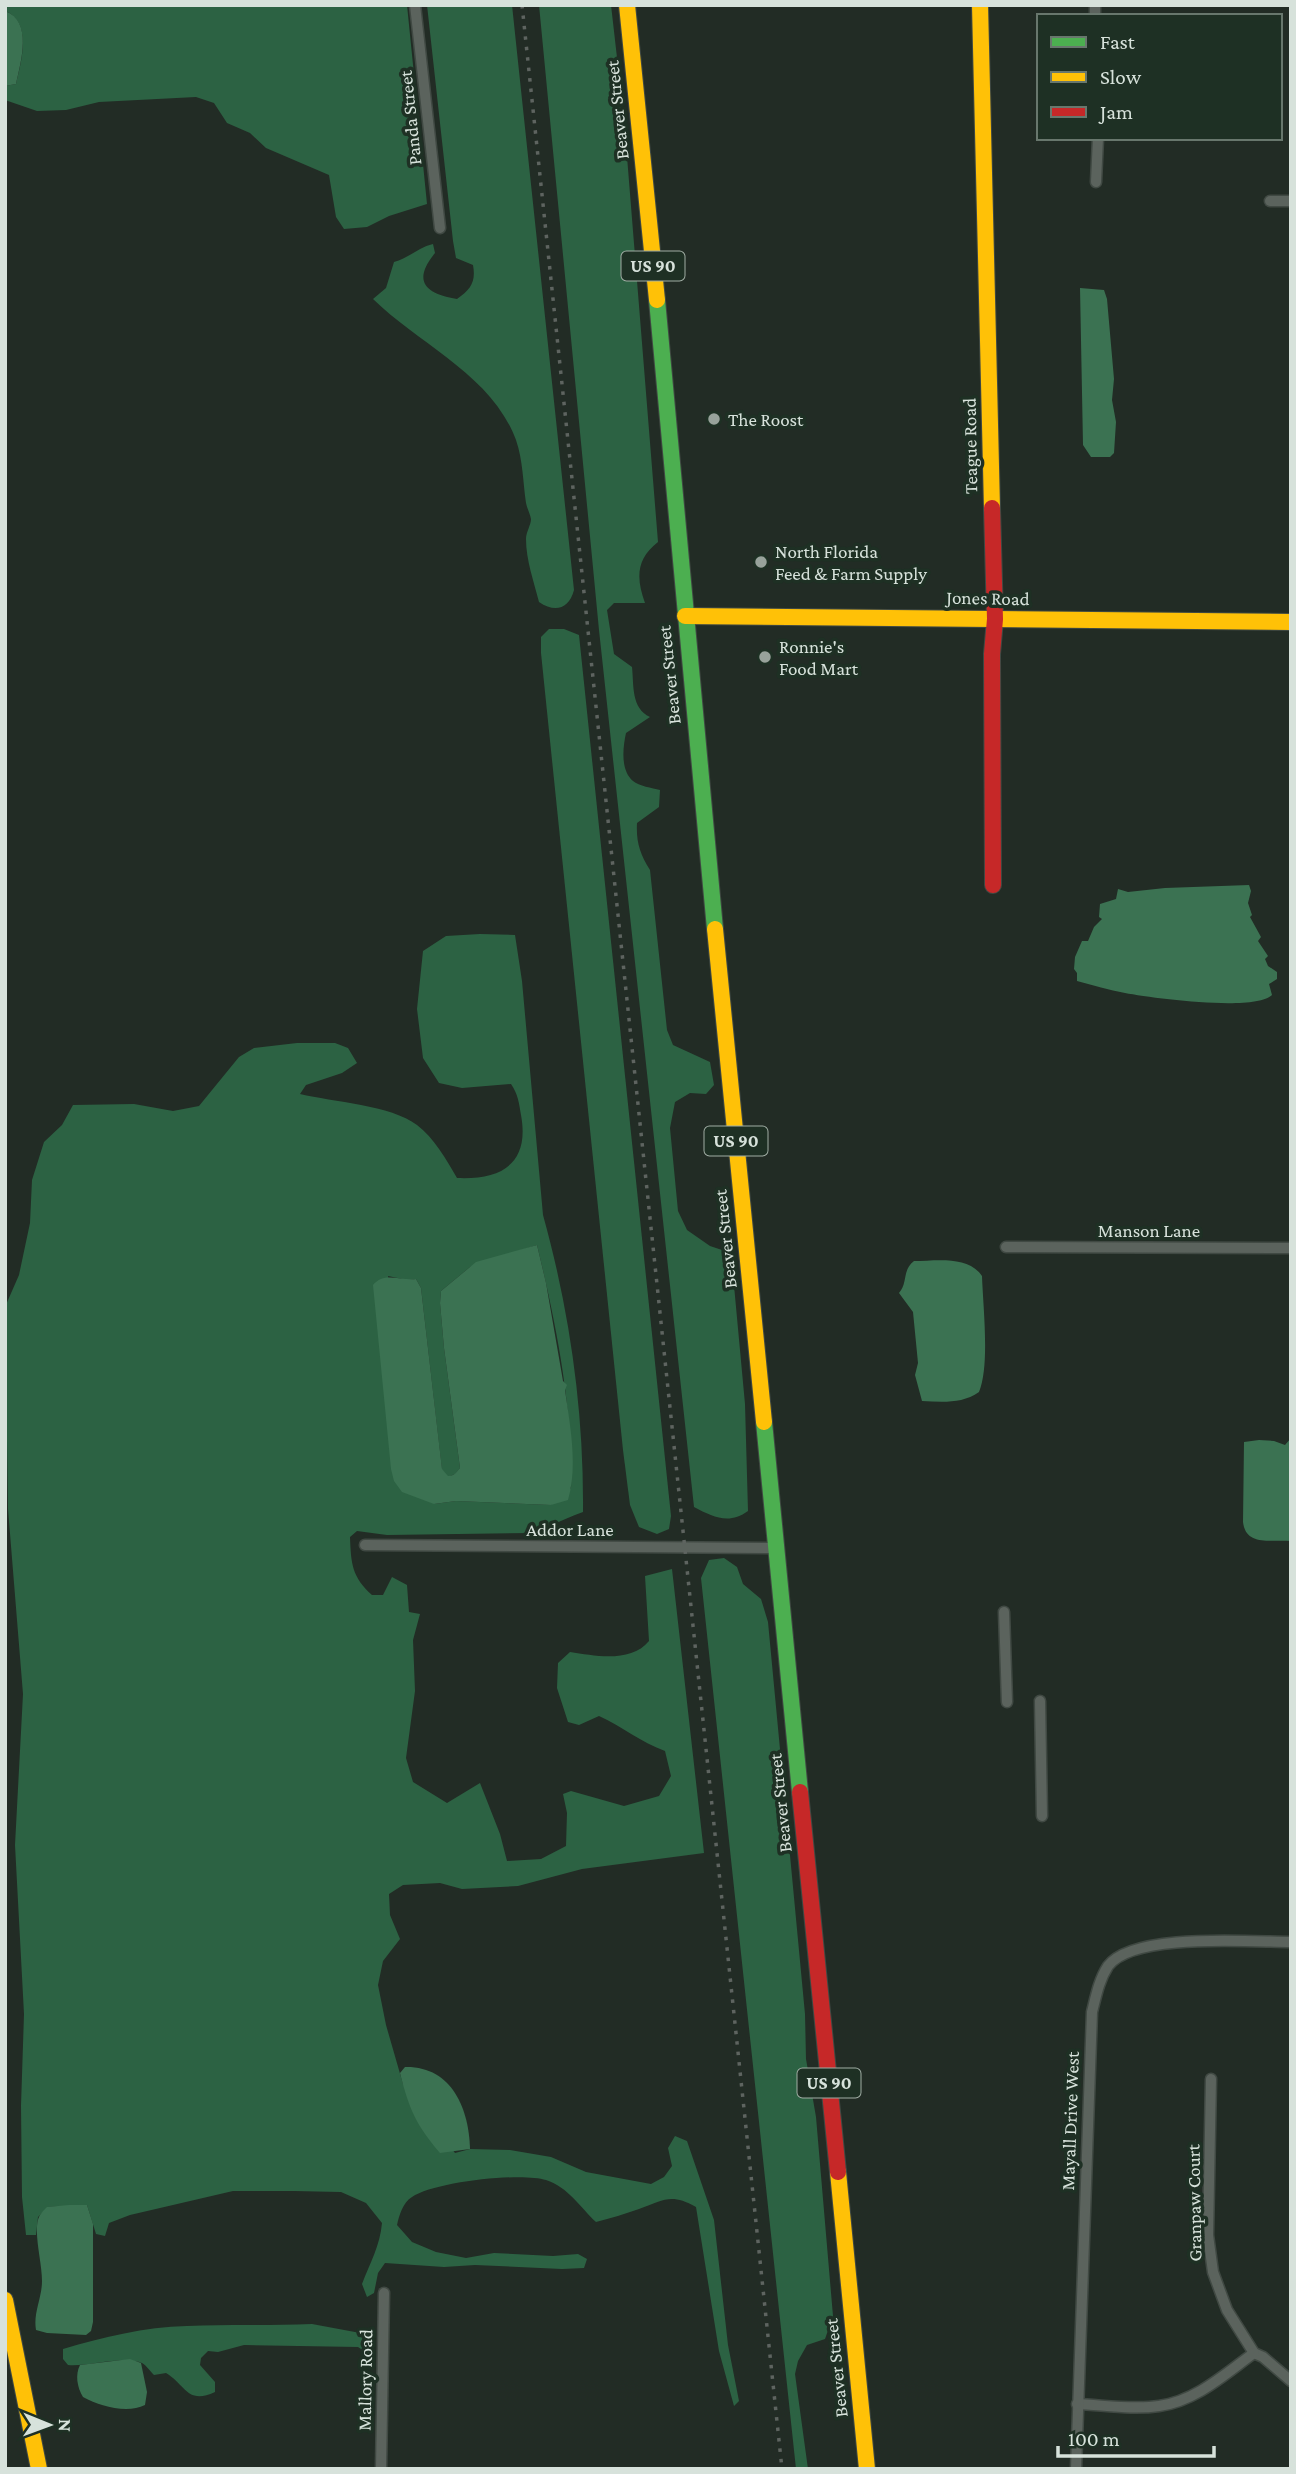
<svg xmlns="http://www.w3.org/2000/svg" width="1296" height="2474" font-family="'Crimson Pro',serif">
  <rect width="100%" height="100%" fill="#222c25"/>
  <!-- forest -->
  <g fill="#2c6243" fill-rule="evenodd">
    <path d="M 5,5 L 407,5 L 427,204 L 389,216 L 367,227 L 344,229 L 336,217 L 329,175 L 266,148 L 250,133 L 227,123 L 214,103 L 196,97 L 99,102 L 66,110 L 37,111 L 5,100 L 5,86 L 16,84 C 21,62 33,22 5,11 Z"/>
    <path d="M 427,5 L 512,5 L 574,590 C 569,609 555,613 539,602 C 534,582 526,560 526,539 C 526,532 531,525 531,519 C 530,514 527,508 526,503 C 523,483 523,460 516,440 C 492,375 420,345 373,299 L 386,288 L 394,262 C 409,258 419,247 433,244 L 435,253 C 412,281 425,294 457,299 C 471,289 476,282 473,265 L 456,258 L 453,241 Z"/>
    <path d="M 539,5 L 611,5 L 624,119 L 658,542 C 636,559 636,578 645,603 L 614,603 L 607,610 L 614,654 L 632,667 C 634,686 631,708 650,717 L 626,733 C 623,747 620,770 633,781 C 639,786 652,788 660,790 L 659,807 L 637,823 C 636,842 640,854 650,870 L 667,1030 L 673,1045 L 710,1062 L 714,1085 L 706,1094 L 690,1093 L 675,1102 L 670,1128 L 678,1211 L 687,1230 L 710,1246 L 731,1253 L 745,1404 L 748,1511 C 729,1525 713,1517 694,1507 L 599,630 Z"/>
    <path d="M 549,629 L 564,629 L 579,635 L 671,1516 L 669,1529 L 657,1534 L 639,1527 L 630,1505 L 623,1450 L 541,653 L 541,637 Z"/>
    <path d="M 480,934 L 515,935 L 522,981 L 543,1215 C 570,1312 584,1412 583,1512 C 565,1518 550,1527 533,1533 L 387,1535 L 357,1531 L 350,1537 C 351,1564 352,1577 372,1595 L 383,1595 L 392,1577 L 407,1585 L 409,1612 L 420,1614 L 413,1640 L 415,1691 L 406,1758 L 413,1782 L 447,1803 L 480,1783 L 500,1834 L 507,1861 L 541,1859 L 566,1846 L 567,1813 L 563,1794 L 571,1791 L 624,1806 L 659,1796 L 671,1776 L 665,1751 C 640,1742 623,1727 599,1716 L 579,1725 L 568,1722 L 557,1688 L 558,1663 L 570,1652 C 596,1656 631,1663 649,1641 L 645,1576 L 672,1569 L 704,1853 L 582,1869 L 518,1886 L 462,1889 L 440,1883 L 403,1885 L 389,1894 L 390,1915 L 400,1939 L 383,1961 L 378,1985 L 386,2025 L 403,2084 L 455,2153 L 470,2149 L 510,2150 L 551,2157 L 586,2172 L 651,2184 L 664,2177 L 672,2166 L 668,2148 L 675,2136 L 687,2141 L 714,2220 L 728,2345 L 739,2401 L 734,2406 L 719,2351 L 696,2207 C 671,2193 664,2200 639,2209 C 625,2214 611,2218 596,2222 C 580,2207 568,2187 546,2180 C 521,2172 434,2182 412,2197 C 403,2202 399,2216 397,2225 L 412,2242 L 436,2252 L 466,2258 L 494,2253 L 553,2256 L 578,2254 L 587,2259 L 584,2268 L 562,2269 L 475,2265 L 444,2267 L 385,2263 L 378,2273 L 374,2293 L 367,2297 L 362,2284 C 370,2263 380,2246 382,2223 L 366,2203 L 341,2192 L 294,2191 L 233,2191 L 130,2215 L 109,2223 L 105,2236 L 96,2234 L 87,2205 L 48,2207 L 38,2217 L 36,2235 L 26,2235 L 22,2197 L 21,2106 L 24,2014 L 15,1845 L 23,1694 L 8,1509 L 5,1307 L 19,1275 L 30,1223 L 32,1180 L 44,1142 L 62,1125 L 73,1105 L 134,1104 L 173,1111 L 199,1106 L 239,1057 L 254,1048 L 297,1043 L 335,1043 L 348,1048 L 357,1063 L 342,1073 L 306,1085 L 300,1094 C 333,1102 391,1105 417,1125 C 434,1138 446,1159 457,1178 C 501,1180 530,1164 521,1115 C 519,1103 518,1094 511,1084 L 462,1088 L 439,1083 L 423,1058 L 417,1009 L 423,951 L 446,936 ZM 537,1245 C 556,1323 573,1408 571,1488 L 551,1505 L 456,1501 L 434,1504 L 388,1276 L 407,1280 L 416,1279 L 421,1288 L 442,1470 L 448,1477 L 455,1474 L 460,1468 L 444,1348 L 440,1303 L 441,1291 L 470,1267 Z"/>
    <path d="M 724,1558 L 737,1567 L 743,1584 L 761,1599 L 768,1622 L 805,2014 L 806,2059 L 816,2117 L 833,2316 L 825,2339 L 807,2345 L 798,2361 L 795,2374 L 808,2469 L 796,2469 L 701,1578 L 709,1560 Z"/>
    <path d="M 312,2324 L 371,2335 L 375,2357 L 373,2363 L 368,2362 L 367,2353 L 358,2347 L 244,2345 L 218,2352 L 208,2351 L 201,2358 L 200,2365 L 215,2382 L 215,2392 C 187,2405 186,2385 166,2373 L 154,2375 C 151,2372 146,2365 142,2363 C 124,2355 87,2367 68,2365 L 63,2359 L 63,2349 C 104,2337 144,2327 187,2326 C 228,2324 270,2326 312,2324 Z"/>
  </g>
  <!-- water -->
  <g fill="#3b7252">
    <path d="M 5,11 C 33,21 21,61 16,84 L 5,86 Z"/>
    <path d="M 1080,288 L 1104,290 L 1107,299 L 1114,379 L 1112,400 L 1116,422 L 1114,453 L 1110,457 L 1091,457 L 1083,445 Z"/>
    <path d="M 1249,885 L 1251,891 L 1248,903 L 1252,915 L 1250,917 L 1261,937 L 1258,941 L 1268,956 L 1265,959 L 1268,966 L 1277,972 L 1277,979 L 1269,984 L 1272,995 C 1255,1012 1152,998 1125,993 C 1109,990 1093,985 1077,981 L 1077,973 L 1074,969 L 1075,957 L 1082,941 L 1088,941 L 1094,927 L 1102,919 L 1099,917 L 1100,904 L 1116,899 L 1118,889 L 1128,892 L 1165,888 Z"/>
    <path d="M 537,1245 L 546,1283 L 563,1381 L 567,1385 L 565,1390 C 570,1425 578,1466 568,1500 L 551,1505 L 456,1501 L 434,1504 L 402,1492 L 394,1481 L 391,1469 L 373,1285 C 384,1271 401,1281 416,1279 L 421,1288 L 442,1469 L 448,1476 C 455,1476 456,1472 460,1468 L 444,1348 L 440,1303 L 441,1291 L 476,1262 Z"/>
    <path d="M 914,1261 C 936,1261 968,1255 982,1276 C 983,1307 990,1366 979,1392 C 962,1404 942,1402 922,1401 L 915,1375 L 918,1363 L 913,1312 L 899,1293 C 908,1283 902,1270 914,1261 Z"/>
    <path d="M 1291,1438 L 1291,1541 C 1271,1539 1246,1547 1243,1522 L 1244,1442 L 1259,1440 L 1274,1441 L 1285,1445 Z"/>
    <path d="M 405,2067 C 452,2066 469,2109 470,2149 L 440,2153 C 416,2125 409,2109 400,2073 Z"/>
    <path d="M 69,2205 L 87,2205 L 93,2224 L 93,2322 L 91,2331 L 86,2335 L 47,2333 L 36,2330 C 33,2313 42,2298 42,2281 C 42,2263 34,2235 38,2220 C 39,2215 43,2211 47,2207 Z"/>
    <path d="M 130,2359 L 141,2363 L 147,2392 L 145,2405 C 127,2414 99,2406 83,2397 C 77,2387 75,2375 80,2365 Z"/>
  </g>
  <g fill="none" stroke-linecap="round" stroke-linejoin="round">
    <!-- street casing -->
    <g stroke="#404943" stroke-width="13">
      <g id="street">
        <path d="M 415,5 L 440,228"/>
        <path d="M 1095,5 L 1095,16"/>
        <path d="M 1096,182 L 1098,138"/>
        <path d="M 1270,201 L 1291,201"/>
        <path d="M 1006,1247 L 1291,1248"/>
        <path d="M 365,1545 L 776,1548"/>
        <path d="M 1004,1612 L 1007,1702"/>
        <path d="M 1040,1701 L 1042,1816"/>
        <path d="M 1211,2079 L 1208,2235 L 1213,2272 L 1227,2310 L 1254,2353 L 1263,2357 L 1291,2381"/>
        <path d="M 1077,2404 C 1103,2405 1133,2410 1159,2406 C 1196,2401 1225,2374 1254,2353"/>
        <path d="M 381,2469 L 384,2293"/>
        <path d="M 1076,2469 L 1092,2012 C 1096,1996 1099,1980 1108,1966 C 1133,1932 1251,1942 1291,1942"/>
      </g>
    </g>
    <!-- fast casing -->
    <g stroke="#404943" stroke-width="18">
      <g id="fast">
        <path d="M 657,300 L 715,929"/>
        <path d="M 764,1422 L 800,1792"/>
      </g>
    </g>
    <!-- slow casing -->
    <g stroke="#404943" stroke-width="18">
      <g id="slow">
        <path d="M 627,5 L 657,300"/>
        <path d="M 980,5 L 992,508"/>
        <path d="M 685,616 L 1291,622"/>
        <path d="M 715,929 L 764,1422"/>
        <path d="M 838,2172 L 867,2469"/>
        <path d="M 5,2300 L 39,2469"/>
      </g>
    </g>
    <!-- jam casing -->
    <g stroke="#404943" stroke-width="18">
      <g id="jam">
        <path d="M 992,508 L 995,619 L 992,654 L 993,885"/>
        <path d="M 800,1792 L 838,2172"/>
      </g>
    </g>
    <!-- street -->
    <use href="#street" stroke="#5b635d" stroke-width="10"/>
    <!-- fast -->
    <use href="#fast" stroke="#4caf50" stroke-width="16"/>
    <!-- slow -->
    <use href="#slow" stroke="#ffc107" stroke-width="16"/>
    <!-- jam -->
    <use href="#jam" stroke="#c62828" stroke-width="16"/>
    <!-- rail -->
    <path stroke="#5e6460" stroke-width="3.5" stroke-dasharray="3.5 7" stroke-linecap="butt" d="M 522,5 L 782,2469"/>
  </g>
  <!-- markers -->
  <g fill="#98a29b" stroke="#1e3024" stroke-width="2.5">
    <circle cx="714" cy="419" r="7"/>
    <circle cx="761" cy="562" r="7"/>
    <circle cx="765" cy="657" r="7"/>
  </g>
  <g text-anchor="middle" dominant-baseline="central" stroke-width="7" stroke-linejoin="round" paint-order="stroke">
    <!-- shield labels -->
    <g fill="#1e3024" stroke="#a0ada4" stroke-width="2">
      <rect x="621.5" y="251.5" width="63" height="29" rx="5"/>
      <rect x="704.5" y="1126.5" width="63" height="29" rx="5"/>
      <rect x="797.5" y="2068.5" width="63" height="29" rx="5"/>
    </g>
    <g font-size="18" font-weight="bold" fill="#d7e2db">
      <text x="653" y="266">US 90</text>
      <text x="736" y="1141">US 90</text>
      <text x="829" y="2083">US 90</text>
    </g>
    <!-- street labels -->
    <g font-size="19" fill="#d7e2db" stroke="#1e3024">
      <text transform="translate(617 110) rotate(-96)">Beaver Street</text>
      <text transform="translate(410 118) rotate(-96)">Panda Street</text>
      <text transform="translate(970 446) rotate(-91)">Teague Road</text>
      <text transform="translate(988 598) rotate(1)">Jones Road</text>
      <text transform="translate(669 675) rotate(-96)">Beaver Street</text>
      <text x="1149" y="1230">Manson Lane</text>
      <text transform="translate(725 1239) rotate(-96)">Beaver Street</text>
      <text x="570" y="1529">Addor Lane</text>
      <text transform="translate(780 1803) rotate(-96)">Beaver Street</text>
      <text transform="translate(1070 2121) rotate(-88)">Mayall Drive West</text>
      <text transform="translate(1194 2203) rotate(-91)">Granpaw Court</text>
      <text transform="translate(836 2368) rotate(-96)">Beaver Street</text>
      <text transform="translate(365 2380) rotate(-89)">Mallory Road</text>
    </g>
    <!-- poi labels -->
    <g font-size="19" fill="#d7e2db" stroke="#1e3024" text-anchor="start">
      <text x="728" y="419">The Roost</text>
      <text x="775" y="551">North Florida<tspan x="775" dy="22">Feed &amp; Farm Supply</tspan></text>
      <text x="779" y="646">Ronnie's<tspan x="779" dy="22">Food Mart</tspan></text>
    </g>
  </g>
  <!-- border -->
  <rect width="1296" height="2474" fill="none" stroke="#d7e2db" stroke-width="14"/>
  <!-- legend -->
  <rect x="1037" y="14" width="245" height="126" fill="#1e3024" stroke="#68776d" stroke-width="2"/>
  <rect x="1051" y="37" width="35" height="10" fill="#4caf50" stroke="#68776d" stroke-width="2"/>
  <text x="1100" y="49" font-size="21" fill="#d7e2db">Fast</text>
  <rect x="1051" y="72" width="35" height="10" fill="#ffc107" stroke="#68776d" stroke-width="2"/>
  <text x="1100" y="84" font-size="21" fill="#d7e2db">Slow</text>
  <rect x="1051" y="107" width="35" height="10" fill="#c62828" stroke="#68776d" stroke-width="2"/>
  <text x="1100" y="119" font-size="21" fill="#d7e2db">Jam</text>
  <!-- north arrow -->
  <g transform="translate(49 2425) rotate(91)" stroke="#1e3024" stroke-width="5" paint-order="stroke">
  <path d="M0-5L12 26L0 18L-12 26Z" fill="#d7e2db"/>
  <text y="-10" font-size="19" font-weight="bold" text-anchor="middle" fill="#d7e2db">N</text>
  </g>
  <!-- scale -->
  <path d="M1058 2446v10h156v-10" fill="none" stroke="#d7e2db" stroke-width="3.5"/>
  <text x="1068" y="2446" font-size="21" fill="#d7e2db" stroke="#1e3024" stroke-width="5" paint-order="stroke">100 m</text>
</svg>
